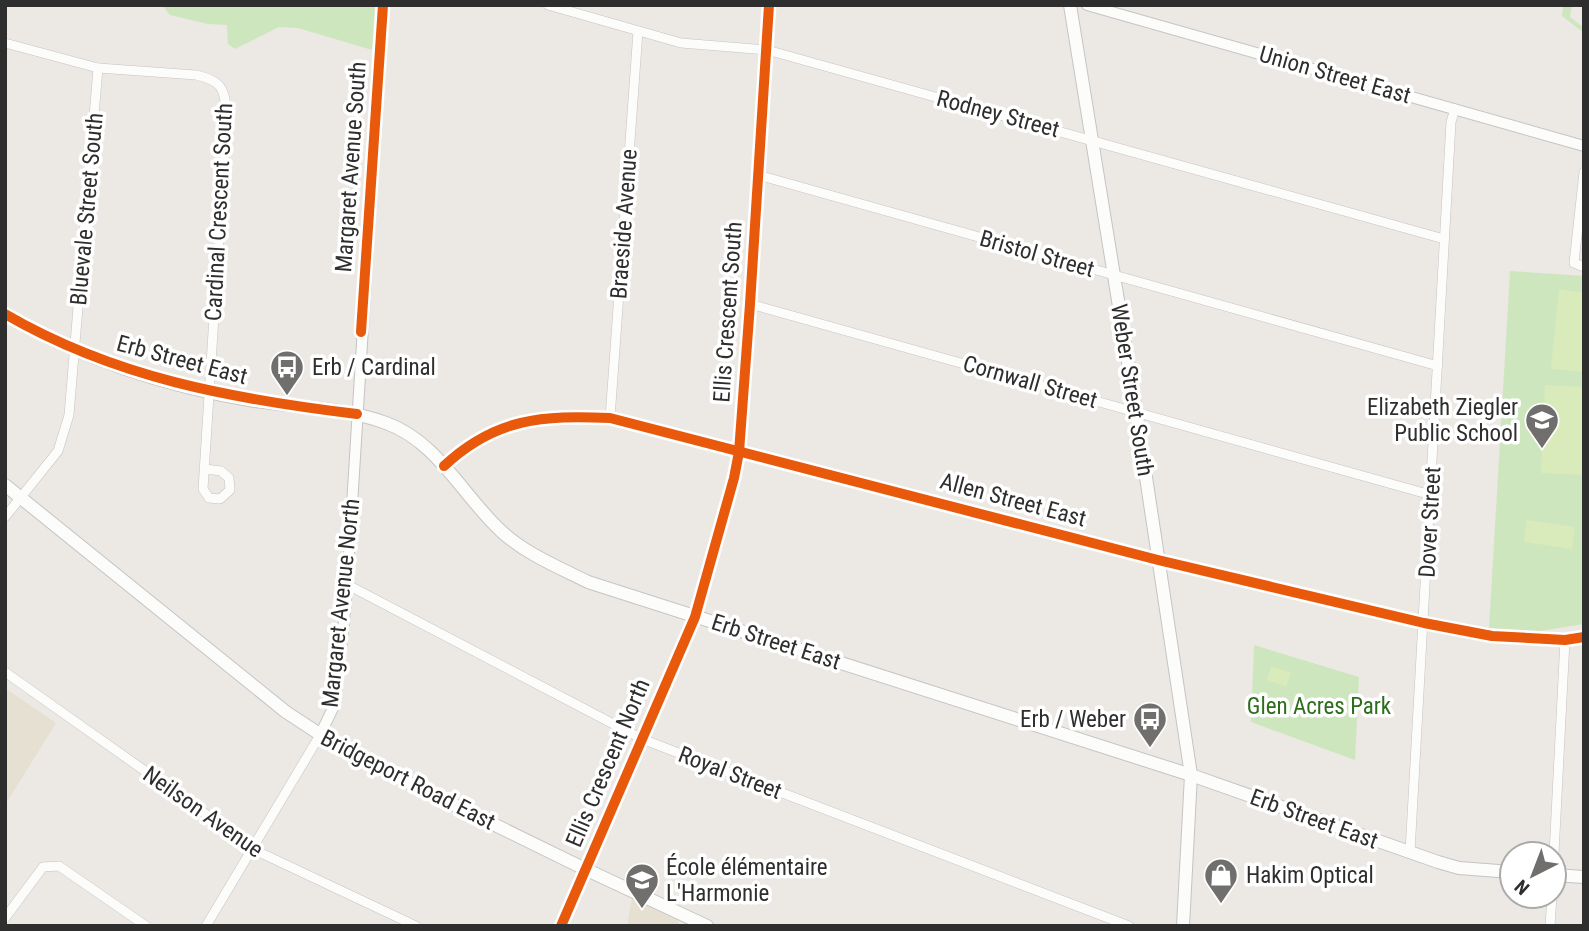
<svg xmlns="http://www.w3.org/2000/svg" width="1589" height="931" font-family="'Roboto Condensed',sans-serif">
  <rect width="100%" height="100%" fill="#ece8e4"/>
  <!-- education -->
  <g fill="#e6e0d3">
    <path d="M 5,688 L 56,723 L 5,805 Z"/>
    <path d="M 632,898 L 678,921 L 678,926 L 627,926 Z"/>
  </g>
  <!-- green -->
  <g fill="#cee6be">
    <path d="M 162,5 L 375,5 L 372,50 L 298,28 L 279,27 L 235,49 L 228,44 L 227,25 L 208,24 L 170,15 Z"/>
    <path d="M 1563,5 L 1572,5 L 1570,17 L 1584,28 L 1584,33 L 1562,16 Z"/>
    <path d="M 1510,271 L 1584,276 L 1584,624 L 1540,631 L 1489,628 Z"/>
    <path d="M 1254,645 L 1359,677 L 1355,760 L 1251,722 Z"/>
  </g>
  <!-- pitch -->
  <g fill="#d9eabb">
    <path d="M 1559,289 L 1584,293 L 1584,372 L 1551,369 Z"/>
    <path d="M 1545,385 L 1584,387 L 1584,475 L 1541,473 Z"/>
    <path d="M 1527,520 L 1575,527 L 1572,549 L 1524,542 Z"/>
    <path d="M 1271,666 L 1291,673 L 1286,687 L 1267,680 Z"/>
  </g>
  <g fill="none" stroke-linecap="round" stroke-linejoin="round">
    <!-- minor casing -->
    <g stroke="#c5c4c5" stroke-width="10">
      <g id="minor">
        <path d="M 548,5 L 681,43 L 767,50 L 1444,239"/>
        <path d="M 5,43 L 98,68 L 196,75 C 222,81 224,88 227,113 L 203,489 L 209,498 L 220,499 L 230,490 L 229,478 L 221,471 L 205,469"/>
        <path d="M 1584,172 L 1574,263 L 1584,267"/>
        <path d="M 758,175 L 1438,366"/>
        <path d="M 750,304 L 1431,495"/>
        <path d="M 610,418 L 638,31"/>
        <path d="M 444,466 C 495,418 543,415 610,418 L 1158,560 L 1424,623 L 1492,636 L 1565,640 L 1584,637"/>
        <path d="M 5,517 L 58,451 L 69,415 L 98,68"/>
        <path d="M 346,584 L 642,739 L 1129,926"/>
        <path d="M 5,672 L 261,853 L 416,926"/>
        <path d="M 1410,852 L 1451,122 L 1455,109"/>
        <path d="M 1554,854 L 1565,640"/>
        <path d="M 5,918 L 43,867 L 59,866 L 146,926"/>
        <path d="M 206,926 L 320,735"/>
        <path d="M 561,926 L 695,617 L 734,478 L 739,452 L 750,304 L 769,5"/>
        <path d="M 1550,926 L 1552,896"/>
      </g>
    </g>
    <!-- tertiary casing -->
    <g stroke="#c5c4c5" stroke-width="12">
      <g id="tertiary">
        <path d="M 1087,5 L 1584,146"/>
        <path d="M 320,735 L 335,704 L 346,602 L 383,5"/>
      </g>
    </g>
    <!-- secondary casing -->
    <g stroke="#c5c4c5" stroke-width="14">
      <g id="secondary">
        <path d="M 1070,5 L 1136,411 L 1191,775 L 1183,926"/>
        <path d="M 5,314 C 82,359 168,387 255,401 C 299,407 345,408 386,423 C 437,441 463,496 501,531 C 526,554 558,567 588,582 L 1191,775 L 1438,862 L 1459,868 L 1512,872"/>
        <path d="M 5,485 L 286,712 L 350,754 L 585,869 L 707,926"/>
        <path d="M 1554,875 L 1584,877"/>
      </g>
    </g>
    <!-- minor -->
    <use href="#minor" stroke="#fcfcfb" stroke-width="9"/>
    <!-- tertiary -->
    <use href="#tertiary" stroke="#fcfcfb" stroke-width="10"/>
    <!-- secondary -->
    <use href="#secondary" stroke="#fcfcfb" stroke-width="12"/>
    <!-- cycleway casing -->
    <g stroke="#fff" stroke-width="15">
      <g id="cycleway">
        <path d="M 5,314 C 115,378 233,399 357,414"/>
        <path d="M 361,332 L 383,5"/>
        <path d="M 444,466 C 495,418 543,415 610,418 L 1158,560 L 1424,623 L 1492,636 L 1565,640 L 1584,637"/>
        <path d="M 561,926 L 695,617 L 734,478 L 739,452 L 750,304 L 769,5"/>
      </g>
    </g>
    <!-- cycleway -->
    <use href="#cycleway" stroke="#e8590c" stroke-width="10"/>
  </g>
  <!-- icons -->
  <defs>
    <g id="bus-pin" transform="scale(1.75)"><path d="M0 17L-7.5 6A9.5 9.5 0 1 1 7.5 6Z" fill="#706f6e" stroke="#fff"/><path d="M-5-6H5V4H4V6H2V4H-2V6H-4V4H-5ZM-3.5-4V0h7V-4ZM-3.5 1.2v1.5H-2V1.2ZM2 1.2v1.5H3.5V1.2Z" fill="#fff"/></g>
    <g id="school-pin" transform="scale(1.75)"><path d="M0 17L-7.5 6A9.5 9.5 0 1 1 7.5 6Z" fill="#706f6e" stroke="#fff"/><path d="M0-5L7-2L0 1L-7-2ZM-4 1L0 2.5L4 1V4Q0 6-4 4Z" fill="#fff"/></g>
    <g id="shop-pin" transform="scale(1.75)"><path d="M0 17L-7.5 6A9.5 9.5 0 1 1 7.5 6Z" fill="#706f6e" stroke="#fff"/><path d="M-5-2.5h2.3a2.7 3.5 0 0 1 5.4 0H5L5.5 6h-11ZM-1.5-2.5h3a1.5 2.3 0 0 0-3 0Z" fill="#fff"/></g>
  </defs>
  <g fill-rule="evenodd">
    <use href="#bus-pin" x="287" y="367"/>
    <use href="#school-pin" x="1542" y="420"/>
    <use href="#bus-pin" x="1150" y="719"/>
    <use href="#shop-pin" x="1221" y="875"/>
    <use href="#school-pin" x="642" y="880"/>
  </g>
  <g text-anchor="middle" dominant-baseline="central" stroke-width="7" stroke-linejoin="round" paint-order="stroke">
    <!-- street labels -->
    <g font-size="23" fill="#2e2e2e" stroke="#fff">
      <text transform="translate(1335 75) rotate(16)">Union Street East</text>
      <text transform="translate(998 114) rotate(15)">Rodney Street</text>
      <text transform="translate(351 167) rotate(-86)">Margaret Avenue South</text>
      <text transform="translate(87 209) rotate(-85)">Bluevale Street South</text>
      <text transform="translate(219 212) rotate(-87)">Cardinal Crescent South</text>
      <text transform="translate(624 224) rotate(-86)">Braeside Avenue</text>
      <text transform="translate(1037 254) rotate(16)">Bristol Street</text>
      <text transform="translate(728 312) rotate(-86)">Ellis Crescent South</text>
      <text transform="translate(182 360) rotate(15)">Erb Street East</text>
      <text transform="translate(1030 382) rotate(16)">Cornwall Street</text>
      <text transform="translate(1132 390) rotate(81)">Weber Street South</text>
      <text transform="translate(1013 500) rotate(15)">Allen Street East</text>
      <text transform="translate(1430 522) rotate(-87)">Dover Street</text>
      <text transform="translate(341 603) rotate(-84)">Margaret Avenue North</text>
      <text transform="translate(776 642) rotate(18)">Erb Street East</text>
      <text transform="translate(608 763) rotate(-67)">Ellis Crescent North</text>
      <text transform="translate(730 773) rotate(21)">Royal Street</text>
      <text transform="translate(408 780) rotate(27)">Bridgeport Road East</text>
      <text transform="translate(203 812) rotate(35)">Neilson Avenue</text>
      <text transform="translate(1314 819) rotate(20)">Erb Street East</text>
    </g>
    <!-- poi labels -->
    <g font-size="23" fill="#2e2e2e" stroke="#fff" text-anchor="start">
      <text x="312" y="367">Erb / Cardinal</text>
      <text x="1518" y="407" text-anchor="end">Elizabeth Ziegler<tspan x="1518" dy="26">Public School</tspan></text>
      <text x="1126" y="719" text-anchor="end">Erb / Weber</text>
      <text x="666" y="867">École élémentaire<tspan x="666" dy="26">L'Harmonie</tspan></text>
      <text x="1246" y="875">Hakim Optical</text>
    </g>
    <!-- park labels -->
    <g font-size="23" fill="#2c6e1b" stroke="#fff">
      <text x="1319" y="706">Glen Acres Park</text>
    </g>
  </g>
  <!-- border -->
  <rect width="1589" height="931" fill="none" stroke="#2e2e2e" stroke-width="14"/>
  <!-- north arrow -->
  <g transform="translate(1533 875) rotate(222)"><circle r="33" fill="#ffffff" stroke="#ababab" stroke-width="2"/>
  <path d="M0-5L12 26L0 18L-12 26Z" fill="#706f6e"/>
  <text y="-10" font-size="19" font-weight="bold" text-anchor="middle" fill="#2e2e2e">N</text>
  </g>
</svg>
